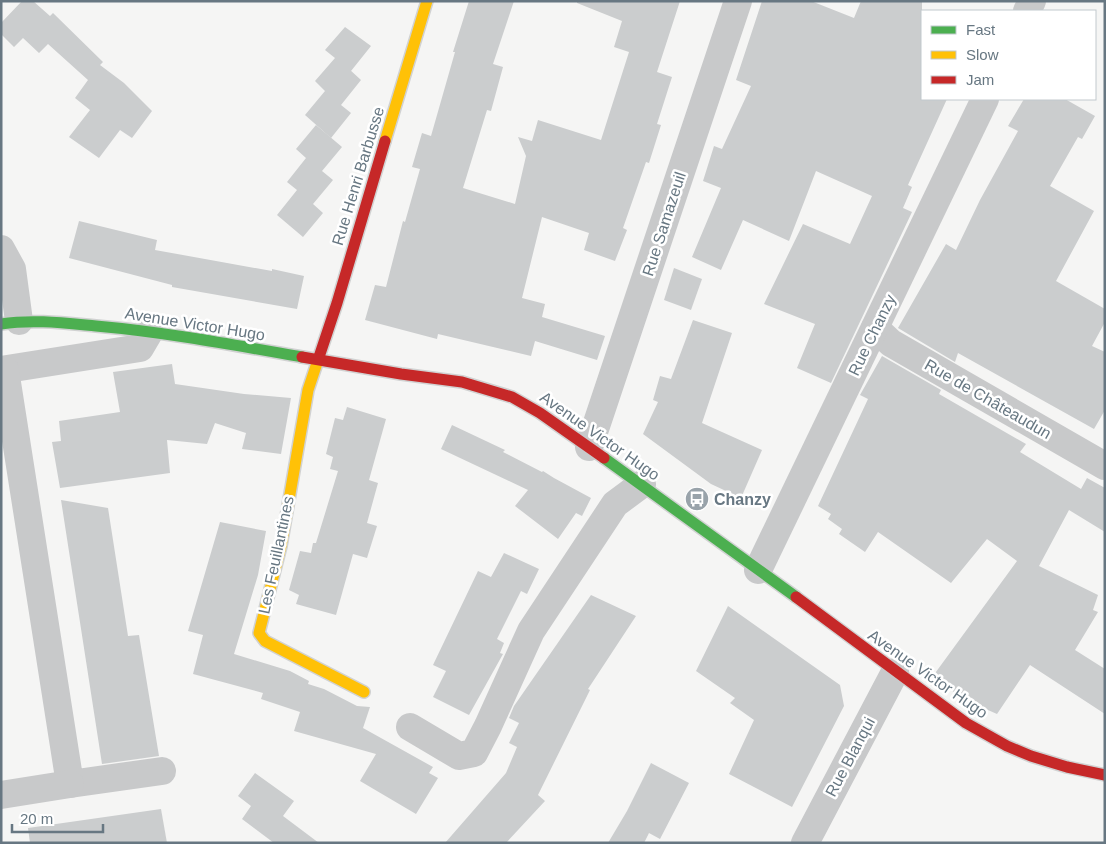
<svg xmlns="http://www.w3.org/2000/svg" width="1106" height="844" font-family="Helvetica,sans-serif">
  <rect width="100%" height="100%" fill="#f5f5f4"/>
  <!-- building -->
  <g fill="#cbcdce">
    <path d="M 22,1 L 33,1 L 50,16 L 53,13 L 103,62 L 100,65 L 124,83 L 152,111 L 132,138 L 120,130 L 99,158 L 69,137 L 90,110 L 75,98 L 88,80 L 48,44 L 39,53 L 23,38 L 14,47 L 1,34 L 1,23 Z"/>
    <path d="M 469,1 L 514,1 L 493,64 L 503,67 L 491,111 L 487,110 L 463,188 L 515,204 L 526,156 L 518,137 L 532,141 L 538,120 L 601,140 L 629,52 L 614,47 L 622,21 L 577,3 L 577,1 L 680,1 L 657,72 L 672,77 L 657,124 L 661,125 L 649,163 L 646,162 L 623,228 L 627,230 L 615,261 L 584,250 L 589,233 L 542,217 L 522,298 L 545,304 L 542,317 L 605,336 L 597,360 L 535,341 L 531,356 L 438,334 L 437,339 L 365,320 L 375,285 L 386,287 L 403,221 L 405,222 L 420,169 L 412,167 L 422,133 L 431,136 L 455,52 L 453,52 Z"/>
    <path d="M 762,1 L 811,1 L 854,18 L 861,1 L 922,1 L 922,99 L 947,99 L 908,185 L 912,187 L 903,208 L 912,212 L 831,383 L 797,368 L 815,324 L 764,304 L 803,224 L 850,244 L 872,196 L 816,171 L 789,241 L 743,220 L 721,270 L 692,257 L 721,188 L 703,181 L 714,146 L 722,149 L 751,86 L 736,80 Z"/>
    <path d="M 345,27 L 371,46 L 351,71 L 349,69 L 361,80 L 341,105 L 351,113 L 331,138 L 305,115 L 325,91 L 315,81 L 335,58 L 325,50 Z"/>
    <path d="M 1024,99 L 1065,99 L 1095,116 L 1082,139 L 1078,137 L 1050,186 L 1094,211 L 1056,281 L 1105,309 L 1105,322 L 1092,346 L 1105,352 L 1105,410 L 1094,429 L 958,353 L 955,362 L 898,328 L 946,244 L 956,250 L 980,200 L 1018,131 L 1008,126 Z"/>
    <path d="M 316,125 L 342,147 L 322,171 L 333,180 L 313,204 L 323,213 L 303,237 L 277,215 L 297,190 L 287,182 L 306,158 L 296,149 Z"/>
    <path d="M 79,221 L 157,240 L 155,250 L 272,271 L 272,269 L 304,276 L 297,309 L 172,287 L 172,285 L 69,258 Z"/>
    <path d="M 674,268 L 702,279 L 691,310 L 664,300 Z"/>
    <path d="M 693,320 L 732,333 L 702,423 L 762,450 L 741,498 L 711,484 L 643,434 L 658,402 L 653,400 L 660,376 L 671,379 Z"/>
    <path d="M 882,356 L 941,390 L 939,394 L 1026,444 L 1020,452 L 1081,489 L 1087,478 L 1105,488 L 1105,532 L 1069,510 L 1039,566 L 1098,595 L 1093,610 L 1098,612 L 1075,650 L 1105,669 L 1105,714 L 1030,665 L 997,714 L 963,699 L 933,676 L 1017,561 L 987,539 L 951,583 L 878,532 L 865,552 L 839,534 L 842,529 L 828,519 L 831,514 L 818,506 L 868,399 L 860,395 Z"/>
    <path d="M 172,364 L 175,384 L 244,394 L 291,398 L 281,454 L 242,449 L 246,433 L 215,423 L 207,444 L 167,440 L 170,473 L 60,488 L 52,442 L 61,441 L 59,421 L 120,412 L 113,372 Z"/>
    <path d="M 347,407 L 386,419 L 369,480 L 378,483 L 367,523 L 377,526 L 367,558 L 353,554 L 336,615 L 296,604 L 299,595 L 289,590 L 300,551 L 311,553 L 313,543 L 316,543 L 338,471 L 330,469 L 333,457 L 326,454 L 335,418 L 343,420 Z"/>
    <path d="M 452,425 L 505,450 L 503,452 L 542,472 L 543,471 L 554,478 L 591,498 L 582,516 L 576,513 L 558,539 L 515,506 L 528,490 L 441,449 Z"/>
    <path d="M 61,500 L 108,508 L 128,636 L 139,635 L 159,756 L 102,764 Z"/>
    <path d="M 220,522 L 266,531 L 258,575 L 234,654 L 290,671 L 309,681 L 308,684 L 324,689 L 357,706 L 370,707 L 363,728 L 433,767 L 429,773 L 438,778 L 416,814 L 360,781 L 376,754 L 294,731 L 300,712 L 261,699 L 263,693 L 193,674 L 203,635 L 188,631 Z"/>
    <path d="M 504,553 L 539,569 L 527,594 L 521,591 L 497,639 L 504,643 L 500,653 L 503,654 L 469,715 L 433,697 L 446,671 L 433,665 L 478,571 L 491,577 Z"/>
    <path d="M 591,595 L 636,616 L 588,689 L 590,690 L 538,795 L 545,801 L 506,843 L 445,843 L 506,773 L 517,747 L 509,743 L 519,723 L 509,718 L 514,706 Z"/>
    <path d="M 728,606 L 840,685 L 844,706 L 792,807 L 729,774 L 754,720 L 730,703 L 735,698 L 696,671 Z"/>
    <path d="M 651,763 L 689,783 L 660,839 L 649,833 L 644,843 L 608,843 L 627,811 Z"/>
    <path d="M 255,773 L 294,801 L 283,816 L 319,843 L 274,843 L 242,819 L 251,806 L 238,796 Z"/>
    <path d="M 161,809 L 167,843 L 30,843 L 28,828 Z"/>
  </g>
  <g fill="none" stroke-linecap="round" stroke-linejoin="round">
    <!-- fast casing -->
    <g stroke="#d1d2d2" stroke-width="14">
      <g id="fast">
        <path d="M 1,324 C 33,319 64,323 96,326 C 165,332 234,345 302,357"/>
        <path d="M 604,458 L 796,597"/>
      </g>
    </g>
    <!-- slow casing -->
    <g stroke="#d1d2d2" stroke-width="14">
      <g id="slow">
        <path d="M 385,141 L 427,1"/>
        <path d="M 319,357 L 308,390 L 281,546 L 259,633 L 265,641 L 364,692"/>
      </g>
    </g>
    <!-- jam casing -->
    <g stroke="#d1d2d2" stroke-width="14">
      <g id="jam">
        <path d="M 302,357 L 401,374 L 462,382 L 512,397 L 540,413 L 604,458"/>
        <path d="M 319,357 L 337,303 L 385,141"/>
        <path d="M 796,597 L 966,723 L 1007,746 L 1031,756 L 1067,767 L 1105,775"/>
      </g>
    </g>
    <!-- street -->
    <g stroke="#c8c9ca" stroke-width="28">
      <path d="M 1027,11 L 1032,1"/>
      <path d="M 1,249 L 12,269 L 19,321"/>
      <path d="M 875,328 L 891,343 L 1105,466"/>
      <path d="M 1,370 L 140,348 L 150,331"/>
      <path d="M 5,370 L 70,784 L 162,771"/>
      <path d="M 589,447 L 738,1"/>
      <path d="M 758,570 L 985,99"/>
      <path d="M 410,727 L 459,756 L 474,753 L 488,726 L 531,631 L 615,504 L 642,484"/>
      <path d="M 1,795 L 70,784"/>
      <path d="M 805,843 L 895,672"/>
    </g>
    <!-- fast -->
    <use href="#fast" stroke="#4caf50" stroke-width="11"/>
    <!-- slow -->
    <use href="#slow" stroke="#ffc107" stroke-width="11"/>
    <!-- jam -->
    <use href="#jam" stroke="#c62828" stroke-width="11"/>
  </g>
  <!-- icons -->
  <defs>
    <g id="bus-disc" transform="scale(1.25)"><circle r="9.5" fill="#99a3aa" stroke="#fff"/><path d="M-5-6H5V4H4V6H2V4H-2V6H-4V4H-5ZM-3.5-4V0h7V-4ZM-3.5 1.2v1.5H-2V1.2ZM2 1.2v1.5H3.5V1.2Z" fill="#fff"/></g>
  </defs>
  <g fill-rule="evenodd">
    <use href="#bus-disc" x="697" y="499"/>
  </g>
  <g text-anchor="middle" dominant-baseline="central" stroke-width="5" stroke-linejoin="round" paint-order="stroke">
    <!-- street labels -->
    <g font-size="16" fill="#677782" stroke="#fff">
      <text transform="translate(358 176) rotate(-73)">Rue Henri Barbusse</text>
      <text transform="translate(664 224) rotate(-72)">Rue Samazeuil</text>
      <text transform="translate(195 324) rotate(9)">Avenue Victor Hugo</text>
      <text transform="translate(872 335) rotate(-64)">Rue Chanzy</text>
      <text transform="translate(988 399) rotate(30)">Rue de Châteaudun</text>
      <text transform="translate(600 436) rotate(35)">Avenue Victor Hugo</text>
      <text transform="translate(276 555) rotate(-78)">Les Feuillantines</text>
      <text transform="translate(928 674) rotate(35)">Avenue Victor Hugo</text>
      <text transform="translate(850 757) rotate(-62)">Rue Blanqui</text>
    </g>
    <!-- poi labels -->
    <g font-size="16" font-weight="bold" fill="#677782" stroke="#fff" text-anchor="start">
      <text x="714" y="499">Chanzy</text>
    </g>
  </g>
  <!-- border -->
  <rect width="1106" height="844" fill="none" stroke="#677782" stroke-width="5"/>
  <!-- legend -->
  <rect x="921" y="10" width="175" height="90" fill="#ffffff" stroke="#c2c9cd"/>
  <rect x="931" y="26" width="25" height="8" fill="#4caf50" stroke="#c2c9cd"/>
  <text x="966" y="35" font-size="15" fill="#677782">Fast</text>
  <rect x="931" y="51" width="25" height="8" fill="#ffc107" stroke="#c2c9cd"/>
  <text x="966" y="60" font-size="15" fill="#677782">Slow</text>
  <rect x="931" y="76" width="25" height="8" fill="#c62828" stroke="#c2c9cd"/>
  <text x="966" y="85" font-size="15" fill="#677782">Jam</text>
  <!-- scale -->
  <path d="M12 824v8h91v-8" fill="none" stroke="#677782" stroke-width="2.5"/>
  <text x="20" y="824" font-size="15" fill="#677782" stroke="#ffffff" stroke-width="4" paint-order="stroke">20 m</text>
</svg>
